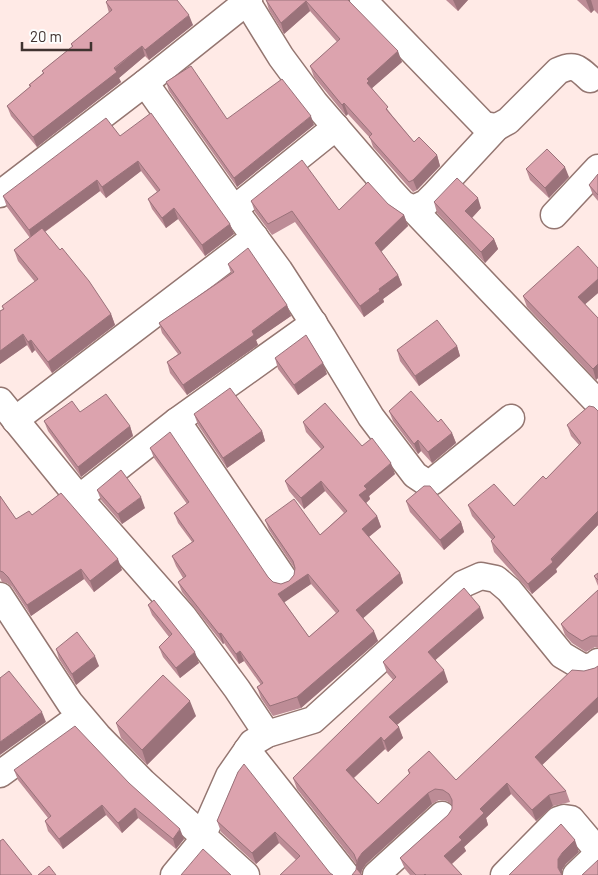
<svg xmlns="http://www.w3.org/2000/svg" width="598" height="875" font-family="Barlow,sans-serif">
  <rect width="100%" height="100%" fill="#ffeae6"/>
  <g fill="none" stroke-linecap="round" stroke-linejoin="round">
    <!-- minor casing -->
    <g stroke="#947671" stroke-width="29">
      <g id="minor">
        <path d="M 363,0 L 484,125 L 497,127 L 508,121 L 558,71 C 574,63 578,68 590,79"/>
        <path d="M 247,2 L 281,57 L 315,103 L 390,190 L 403,204 L 413,209 L 426,203 L 434,195 L 497,127"/>
        <path d="M 145,83 L 234,209 L 279,270 L 323,338 L 371,417 L 415,475 L 424,481 L 432,482 L 511,418"/>
        <path d="M 0,194 L 145,83 L 249,0"/>
        <path d="M 234,209 L 336,127"/>
        <path d="M 413,209 L 598,403"/>
        <path d="M 554,215 L 598,168"/>
        <path d="M 0,401 L 79,498 L 183,616 L 237,689 L 267,734"/>
        <path d="M 15,420 L 255,237"/>
        <path d="M 177,421 L 284,579"/>
        <path d="M 79,498 L 177,421 L 314,323"/>
        <path d="M 0,596 L 70,703 L 98,736 L 143,782 L 246,875"/>
        <path d="M 247,750 L 346,875"/>
        <path d="M 0,774 L 80,716"/>
        <path d="M 174,875 L 198,846 L 229,776 L 252,743 L 267,734 L 313,720 L 463,584 L 481,576 L 496,579 L 509,590 L 562,655 L 584,668 L 595,665 L 598,662"/>
        <path d="M 376,875 L 442,815"/>
        <path d="M 504,875 L 558,820 L 564,818 L 571,819 L 598,851"/>
        <path d="M 576,875 L 598,854"/>
      </g>
    </g>
    <!-- minor -->
    <use href="#minor" stroke="#fff" stroke-width="26"/>
  </g>
  <!-- wall -->
  <g fill="#bd8c96" fill-rule="evenodd">
    <path d="M 266,0 L 348,0 L 402,62 L 372,88 L 391,114 L 414,142 L 437,155 L 440,166 L 417,190 L 413,192 L 373,147 L 370,138 L 348,114 L 346,116 L 314,77 L 310,66 L 337,42 L 310,11 L 284,34 L 269,10 Z"/>
    <path d="M 446,0 L 468,0 L 458,11 Z"/>
    <path d="M 577,0 L 598,0 L 598,14 L 594,10 L 591,13 Z"/>
    <path d="M 106,2 L 193,25 L 149,60 L 145,56 L 119,78 L 121,82 L 37,147 L 11,116 L 7,106 L 30,87 L 29,85 L 43,73 L 42,71 L 72,47 L 71,44 L 109,13 Z"/>
    <path d="M 166,82 L 227,119 L 314,125 L 237,187 L 169,91 Z"/>
    <path d="M 120,136 L 230,224 L 234,234 L 205,256 L 178,219 L 166,228 L 152,209 L 148,199 L 157,192 L 141,171 L 106,198 L 100,191 L 45,232 L 111,314 L 115,325 L 52,373 L 35,350 L 32,353 L 27,345 L 0,364 L 0,311 L 3,309 L 2,306 L 35,282 L 18,261 L 14,250 L 30,238 L 7,207 L 3,196 Z"/>
    <path d="M 526,169 L 569,177 L 549,198 L 530,180 Z"/>
    <path d="M 598,174 L 598,201 L 593,195 L 589,185 Z"/>
    <path d="M 251,201 L 339,210 L 388,204 L 404,215 L 408,226 L 381,251 L 398,275 L 402,285 L 383,299 L 384,302 L 364,317 L 295,222 L 272,235 L 255,212 Z"/>
    <path d="M 434,202 L 481,208 L 472,218 L 494,239 L 498,249 L 485,263 L 437,213 Z"/>
    <path d="M 228,264 L 287,305 L 291,316 L 256,340 L 258,345 L 187,395 L 170,373 L 167,362 L 178,354 L 162,333 L 159,323 L 231,273 Z"/>
    <path d="M 598,268 L 598,293 L 585,304 L 598,318 L 598,378 L 596,380 L 527,307 L 523,296 Z"/>
    <path d="M 457,346 L 460,356 L 419,386 L 400,361 L 397,350 Z"/>
    <path d="M 275,358 L 327,374 L 298,395 L 278,369 Z"/>
    <path d="M 389,411 L 438,422 L 452,433 L 456,443 L 432,463 L 421,451 L 418,454 L 393,421 Z"/>
    <path d="M 598,411 L 598,525 L 556,569 L 557,572 L 532,594 L 494,552 L 491,541 L 492,540 L 472,516 L 468,505 L 514,506 L 546,479 L 579,445 L 571,436 L 567,425 Z"/>
    <path d="M 80,412 L 130,426 L 133,436 L 81,477 L 48,431 L 44,421 Z"/>
    <path d="M 194,414 L 262,431 L 265,441 L 227,468 L 198,425 Z"/>
    <path d="M 303,422 L 362,446 L 395,474 L 369,496 L 370,499 L 366,503 L 377,516 L 381,527 L 369,537 L 400,573 L 403,583 L 363,618 L 378,641 L 301,708 L 273,716 L 261,698 L 257,687 L 261,685 L 244,661 L 239,664 L 224,643 L 223,644 L 182,592 L 178,582 L 183,578 L 176,566 L 172,556 L 192,542 L 178,523 L 174,513 L 187,504 L 154,458 L 150,448 L 268,577 L 273,582 L 281,584 L 289,581 L 294,575 L 295,569 L 269,530 L 265,520 L 320,535 L 344,513 L 325,491 L 304,509 L 289,491 L 285,481 L 321,449 L 306,432 ZM 311,584 L 336,613 L 309,637 L 284,602 Z"/>
    <path d="M 97,490 L 145,508 L 122,524 L 101,500 Z"/>
    <path d="M 0,496 L 16,519 L 32,515 L 122,570 L 94,592 L 84,579 L 31,616 L 12,587 L 7,583 L 2,582 L 0,578 Z"/>
    <path d="M 406,501 L 461,522 L 464,532 L 444,550 L 410,512 Z"/>
    <path d="M 598,573 L 598,586 L 594,576 Z"/>
    <path d="M 598,590 L 598,648 L 595,647 L 586,652 L 572,643 L 565,635 L 561,624 Z"/>
    <path d="M 148,605 L 199,663 L 180,678 L 163,657 L 159,647 L 169,637 L 152,615 Z"/>
    <path d="M 484,618 L 435,660 L 448,682 L 397,725 L 403,738 L 388,752 L 385,749 L 354,778 L 378,804 L 409,774 L 408,770 L 456,780 L 584,671 L 595,668 L 598,666 L 598,712 L 542,765 L 566,791 L 570,802 L 553,806 L 536,821 L 511,794 L 486,818 L 488,825 L 464,847 L 466,851 L 452,864 L 462,875 L 410,875 L 405,869 L 400,858 L 448,815 L 452,809 L 452,805 L 447,801 L 439,800 L 432,804 L 366,864 L 362,870 L 361,874 L 356,870 L 356,864 L 297,789 L 293,778 L 393,680 L 387,673 L 383,662 Z"/>
    <path d="M 56,649 L 99,666 L 76,685 L 59,659 Z"/>
    <path d="M 196,716 L 147,765 L 121,738 L 116,723 Z"/>
    <path d="M 14,770 L 129,783 L 184,839 L 176,849 L 138,818 L 122,833 L 106,815 L 63,849 L 48,831 L 45,821 L 48,818 L 18,780 Z"/>
    <path d="M 238,772 L 330,873 L 296,860 L 279,843 L 256,864 L 221,832 L 217,821 Z"/>
  </g>
  <!-- shaded-wall -->
  <g fill="#9a727a">
    <path d="M 453,0 L 468,0 L 458,11 Z"/>
    <path d="M 586,0 L 591,0 L 594,10 L 591,13 Z"/>
    <path d="M 306,1 L 310,11 L 284,34 L 281,23 Z"/>
    <path d="M 189,15 L 193,25 L 149,60 L 145,50 Z"/>
    <path d="M 142,46 L 145,56 L 119,78 L 121,82 L 37,147 L 33,137 Z"/>
    <path d="M 398,51 L 402,62 L 371,89 L 367,83 L 367,79 Z"/>
    <path d="M 344,103 L 348,114 L 346,116 L 342,105 Z"/>
    <path d="M 311,116 L 314,125 L 237,187 L 234,178 Z"/>
    <path d="M 437,155 L 440,166 L 417,190 L 413,180 Z"/>
    <path d="M 138,161 L 141,171 L 106,198 L 102,187 Z"/>
    <path d="M 565,167 L 569,177 L 549,198 L 545,188 Z"/>
    <path d="M 97,180 L 100,191 L 32,241 L 29,230 Z"/>
    <path d="M 478,198 L 481,208 L 468,222 L 465,211 Z"/>
    <path d="M 174,208 L 178,219 L 166,228 L 162,218 Z"/>
    <path d="M 404,215 L 408,226 L 379,254 L 375,243 Z"/>
    <path d="M 230,224 L 234,234 L 205,256 L 202,245 Z"/>
    <path d="M 494,239 L 498,249 L 485,263 L 481,252 Z"/>
    <path d="M 398,275 L 402,285 L 383,299 L 384,302 L 364,317 L 360,306 L 379,289 Z"/>
    <path d="M 598,279 L 598,293 L 582,307 L 578,297 Z"/>
    <path d="M 287,305 L 291,316 L 256,340 L 258,345 L 187,395 L 183,385 L 252,331 Z"/>
    <path d="M 111,314 L 115,325 L 52,373 L 48,362 Z"/>
    <path d="M 23,334 L 27,345 L 0,364 L 0,351 Z"/>
    <path d="M 31,340 L 35,350 L 32,353 L 28,342 Z"/>
    <path d="M 457,346 L 460,356 L 419,386 L 415,376 Z"/>
    <path d="M 323,363 L 327,374 L 298,395 L 294,385 Z"/>
    <path d="M 598,364 L 598,378 L 596,380 L 593,369 Z"/>
    <path d="M 130,426 L 133,436 L 81,477 L 78,467 Z"/>
    <path d="M 262,431 L 265,441 L 227,468 L 223,458 Z"/>
    <path d="M 452,433 L 456,443 L 432,463 L 428,452 Z"/>
    <path d="M 418,440 L 421,451 L 418,454 L 414,444 Z"/>
    <path d="M 391,463 L 395,474 L 369,496 L 370,499 L 363,506 L 359,495 L 364,486 Z"/>
    <path d="M 321,481 L 325,491 L 304,509 L 301,498 Z"/>
    <path d="M 141,497 L 145,508 L 122,524 L 118,514 Z"/>
    <path d="M 598,511 L 598,525 L 556,569 L 557,572 L 532,594 L 528,584 Z"/>
    <path d="M 377,516 L 381,527 L 366,539 L 362,529 Z"/>
    <path d="M 461,522 L 464,532 L 444,550 L 440,540 Z"/>
    <path d="M 118,559 L 122,570 L 94,592 L 90,581 Z"/>
    <path d="M 81,569 L 84,579 L 31,616 L 27,605 Z"/>
    <path d="M 400,573 L 403,583 L 360,621 L 356,610 Z"/>
    <path d="M 308,574 L 311,584 L 282,604 L 278,594 Z"/>
    <path d="M 480,607 L 484,618 L 432,663 L 428,652 Z"/>
    <path d="M 374,631 L 378,641 L 301,708 L 297,697 Z"/>
    <path d="M 221,633 L 224,643 L 223,644 L 219,634 Z"/>
    <path d="M 240,651 L 244,661 L 239,664 L 236,654 Z"/>
    <path d="M 195,652 L 199,663 L 180,678 L 176,668 Z"/>
    <path d="M 95,656 L 99,666 L 76,685 L 72,674 Z"/>
    <path d="M 444,670 L 448,682 L 393,728 L 389,717 Z"/>
    <path d="M 598,697 L 598,712 L 539,768 L 535,757 Z"/>
    <path d="M 190,701 L 196,716 L 147,765 L 142,750 Z"/>
    <path d="M 42,712 L 46,722 L 0,755 L 0,742 Z"/>
    <path d="M 399,727 L 403,738 L 388,752 L 384,741 Z"/>
    <path d="M 381,737 L 385,749 L 350,781 L 346,770 Z"/>
    <path d="M 507,783 L 511,794 L 486,818 L 488,825 L 464,847 L 466,851 L 448,867 L 444,856 L 480,809 Z"/>
    <path d="M 428,793 L 432,804 L 366,864 L 362,870 L 361,875 L 357,869 L 358,859 L 362,853 Z"/>
    <path d="M 549,795 L 553,806 L 536,821 L 532,810 Z"/>
    <path d="M 102,805 L 106,815 L 63,849 L 59,839 Z"/>
    <path d="M 135,808 L 138,818 L 122,833 L 118,823 Z"/>
    <path d="M 180,829 L 184,839 L 176,849 L 173,839 Z"/>
    <path d="M 275,832 L 279,843 L 256,864 L 252,853 Z"/>
    <path d="M 575,840 L 579,852 L 566,864 L 562,870 L 562,875 L 558,868 L 558,859 L 562,853 Z"/>
  </g>
  <!-- building -->
  <g fill="#dca3ae" stroke="#9a727a" fill-rule="evenodd">
    <path d="M 108,0 L 177,0 L 189,15 L 145,50 L 142,46 L 114,68 L 117,72 L 33,137 L 7,106 L 31,86 L 29,85 L 44,73 L 42,71 L 73,46 L 71,44 L 112,10 L 106,2 Z"/>
    <path d="M 266,0 L 348,0 L 398,51 L 367,79 L 369,81 L 367,83 L 388,107 L 386,109 L 414,142 L 419,137 L 437,155 L 413,180 L 409,182 L 369,137 L 372,134 L 344,103 L 342,105 L 310,66 L 340,39 L 306,1 L 281,23 Z"/>
    <path d="M 191,66 L 227,119 L 282,79 L 311,116 L 234,178 L 166,82 Z"/>
    <path d="M 151,113 L 230,224 L 202,245 L 174,208 L 162,218 L 148,199 L 160,190 L 138,161 L 102,187 L 97,180 L 29,230 L 3,196 L 106,118 L 120,136 Z"/>
    <path d="M 547,149 L 565,167 L 545,188 L 526,169 Z"/>
    <path d="M 302,160 L 339,210 L 368,182 L 388,204 L 404,215 L 375,243 L 398,275 L 379,289 L 380,291 L 360,306 L 292,211 L 268,224 L 251,201 Z"/>
    <path d="M 598,174 L 598,195 L 589,185 Z"/>
    <path d="M 457,178 L 478,198 L 465,211 L 494,239 L 481,252 L 434,202 Z"/>
    <path d="M 42,228 L 60,250 L 62,248 L 89,281 L 111,314 L 48,362 L 31,340 L 28,342 L 23,334 L 0,351 L 0,311 L 4,309 L 2,306 L 38,279 L 14,250 Z"/>
    <path d="M 578,246 L 598,268 L 598,279 L 578,297 L 598,318 L 598,364 L 593,369 L 523,296 Z"/>
    <path d="M 248,248 L 287,305 L 252,331 L 254,335 L 183,385 L 167,362 L 181,353 L 159,323 L 234,272 L 228,264 Z"/>
    <path d="M 437,320 L 457,346 L 415,376 L 397,350 Z"/>
    <path d="M 306,335 L 323,363 L 294,385 L 275,358 Z"/>
    <path d="M 230,388 L 262,431 L 223,458 L 194,414 Z"/>
    <path d="M 411,391 L 438,422 L 441,419 L 452,433 L 428,452 L 418,440 L 414,444 L 389,411 Z"/>
    <path d="M 106,394 L 130,426 L 78,467 L 44,421 L 72,401 L 80,412 Z"/>
    <path d="M 325,403 L 362,446 L 372,438 L 391,463 L 364,486 L 367,489 L 359,495 L 377,516 L 362,529 L 400,573 L 356,610 L 374,631 L 297,697 L 270,706 L 257,687 L 263,683 L 240,651 L 236,654 L 221,633 L 219,634 L 178,582 L 186,576 L 172,556 L 194,541 L 174,513 L 189,502 L 150,448 L 170,432 L 268,577 L 273,582 L 281,584 L 289,581 L 294,575 L 295,568 L 293,561 L 265,520 L 294,499 L 320,535 L 347,511 L 321,481 L 301,498 L 285,481 L 324,447 L 303,422 ZM 308,574 L 339,611 L 309,637 L 278,594 Z"/>
    <path d="M 589,406 L 594,407 L 598,411 L 598,511 L 551,559 L 553,562 L 528,584 L 491,541 L 495,537 L 468,505 L 494,484 L 514,506 L 543,476 L 546,479 L 581,443 L 567,425 Z"/>
    <path d="M 121,470 L 141,497 L 118,514 L 97,490 Z"/>
    <path d="M 424,486 L 430,486 L 461,522 L 440,540 L 406,501 Z"/>
    <path d="M 61,493 L 118,559 L 90,581 L 81,569 L 27,605 L 8,577 L 3,572 L 0,571 L 0,496 L 16,519 L 29,511 L 32,515 Z"/>
    <path d="M 598,573 L 598,580 L 594,576 Z"/>
    <path d="M 464,588 L 480,607 L 428,652 L 444,670 L 389,717 L 399,727 L 384,741 L 381,737 L 346,770 L 378,804 L 410,773 L 408,770 L 429,751 L 456,780 L 572,670 L 584,671 L 595,668 L 598,666 L 598,697 L 535,757 L 566,791 L 549,795 L 532,810 L 507,783 L 480,809 L 484,813 L 459,837 L 462,840 L 444,856 L 462,875 L 426,875 L 425,874 L 424,875 L 416,875 L 400,858 L 448,815 L 452,809 L 452,800 L 449,794 L 443,790 L 435,789 L 428,793 L 362,853 L 358,859 L 357,869 L 362,875 L 352,875 L 356,870 L 357,862 L 354,854 L 293,778 L 396,677 L 383,662 Z"/>
    <path d="M 598,590 L 598,636 L 591,636 L 582,641 L 568,632 L 561,624 Z"/>
    <path d="M 154,600 L 195,652 L 176,668 L 159,647 L 172,634 L 148,605 Z"/>
    <path d="M 77,632 L 95,656 L 72,674 L 56,649 Z"/>
    <path d="M 9,671 L 42,712 L 0,742 L 0,678 Z"/>
    <path d="M 163,675 L 190,701 L 142,750 L 116,723 Z"/>
    <path d="M 75,726 L 129,783 L 180,829 L 173,839 L 135,808 L 118,823 L 102,805 L 59,839 L 45,821 L 51,816 L 14,770 Z"/>
    <path d="M 244,764 L 330,873 L 333,875 L 280,875 L 300,856 L 275,832 L 252,853 L 217,821 L 238,772 Z"/>
    <path d="M 561,824 L 575,840 L 562,853 L 558,859 L 558,868 L 562,875 L 509,875 Z"/>
    <path d="M 3,839 L 32,875 L 0,875 L 0,841 Z"/>
    <path d="M 203,849 L 231,875 L 181,875 Z"/>
    <path d="M 598,860 L 598,875 L 582,875 Z"/>
    <path d="M 49,866 L 56,875 L 38,875 Z"/>
  </g>
  <!-- scale -->
  <path d="M22 42v8h69v-8" fill="none" stroke="#403330" stroke-width="2.5"/>
  <text x="30" y="42" font-size="15" fill="#403330" stroke="#fdfdfd" stroke-width="4" paint-order="stroke">20 m</text>
</svg>
